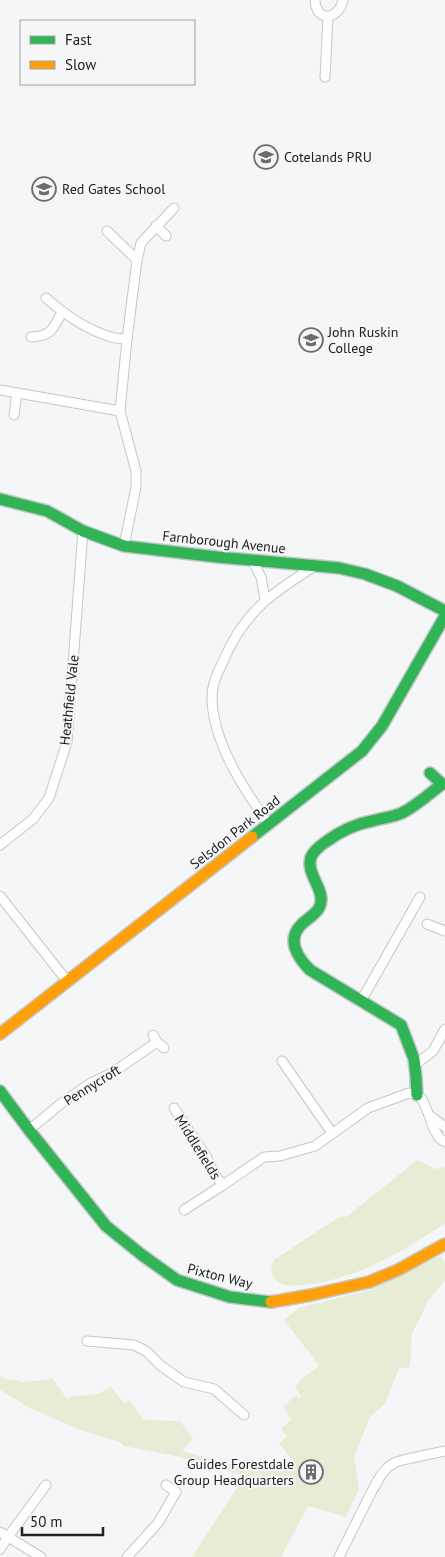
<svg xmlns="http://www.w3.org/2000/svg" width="445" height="1557" font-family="'PT Sans',sans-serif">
  <rect width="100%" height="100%" fill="#f5f6f7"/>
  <!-- green -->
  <g fill="#e7edd5">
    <path d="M 416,1161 L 419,1161 L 435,1169 L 445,1167 L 445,1223 C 403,1252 353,1281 302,1285 C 294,1286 282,1287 276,1280 C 270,1272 270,1269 274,1260 L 339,1217 L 346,1217 Z"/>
    <path d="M 441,1255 L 445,1264 L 445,1280 L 428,1301 L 421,1316 L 412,1333 L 410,1366 L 408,1368 L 399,1368 L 385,1404 L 370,1417 L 354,1457 L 359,1489 L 346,1517 L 308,1506 L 281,1557 L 192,1557 L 244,1477 L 213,1466 L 180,1457 L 124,1446 L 120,1442 L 80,1430 L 28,1407 L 0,1390 L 0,1376 L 10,1381 L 12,1379 L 23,1382 L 53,1379 L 67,1399 C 75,1393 86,1397 96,1394 C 101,1393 106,1389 111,1387 L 123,1402 L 125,1403 L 129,1400 L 144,1420 L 180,1421 L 193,1439 L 182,1451 L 258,1472 L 293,1462 L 279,1443 L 287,1437 L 281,1428 L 291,1420 L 283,1406 L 297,1395 L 299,1398 L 301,1397 L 295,1387 L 300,1380 L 319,1366 L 307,1349 L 306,1349 L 284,1320 L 299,1308 L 370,1290 Z"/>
  </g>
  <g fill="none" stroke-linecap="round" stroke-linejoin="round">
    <!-- street casing -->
    <g stroke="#c6c7c8" stroke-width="11">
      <g id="street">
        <path d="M 315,0 C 316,23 339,20 343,0"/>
        <path d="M 325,77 L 328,17"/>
        <path d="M 156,226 L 166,236"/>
        <path d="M 107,231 L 137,260"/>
        <path d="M 46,298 C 64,314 88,330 111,337 C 116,339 122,338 127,339"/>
        <path d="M 31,337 C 52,336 53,329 62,312"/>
        <path d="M 0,390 L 120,411"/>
        <path d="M 14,415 L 17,393"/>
        <path d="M 124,546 L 136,487 L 136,471 L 120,411 L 127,339 L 137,260 L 141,243 L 174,208"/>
        <path d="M 252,560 L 261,577 L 265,600"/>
        <path d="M 269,824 C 244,790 212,741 212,697 C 212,686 217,673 222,664 C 243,613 270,594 315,566"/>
        <path d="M 0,845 L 33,819 L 49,798 L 67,742 L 83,531"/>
        <path d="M 0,896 L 67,981"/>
        <path d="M 427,924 L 445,931"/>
        <path d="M 361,1001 L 420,897"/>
        <path d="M 153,1035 L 157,1042 L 164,1048"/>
        <path d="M 282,1061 L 332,1133"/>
        <path d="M 415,1065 L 433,1051 L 445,1029"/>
        <path d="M 174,1108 L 206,1156 L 214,1174 L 223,1185 L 264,1157 L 280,1156 L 315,1146 L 368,1108 L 409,1093 L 417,1095 L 422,1099 L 429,1115 L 433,1127 L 439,1138 L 445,1142"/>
        <path d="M 429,1115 L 445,1127"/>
        <path d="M 29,1130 L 63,1102 L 91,1083 L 112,1073 L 157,1042"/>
        <path d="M 184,1210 L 223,1185"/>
        <path d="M 87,1341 L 134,1345 L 146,1351 L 160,1365 L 184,1382 L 214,1389 L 244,1415"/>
        <path d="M 0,1532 L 41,1557"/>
        <path d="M 0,1549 L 8,1537 L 46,1485"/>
        <path d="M 127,1557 L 158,1523 L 176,1492 L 166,1485"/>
        <path d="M 339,1557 L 372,1491 L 381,1475 L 388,1467 L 396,1462 L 407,1459 L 445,1451"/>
      </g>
    </g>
    <!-- fast casing -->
    <g stroke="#c6c7c8" stroke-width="14">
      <g id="fast">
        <path d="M 0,499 L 47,511 L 83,531 L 124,546 L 217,557 L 339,568 L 365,574 L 397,586 L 445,611"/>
        <path d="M 252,837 L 362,751 L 382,726 L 445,616"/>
        <path d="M 0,1091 L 29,1130 L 106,1226 L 142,1255 L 177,1280 L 230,1297 L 271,1302"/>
        <path d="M 417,1095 L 416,1077 L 414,1059 L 401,1025 L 310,970 C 297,957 286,939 302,924 C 307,919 315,915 319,908 C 328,891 305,875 311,857 C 314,850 321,845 327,841 C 341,831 355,824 372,821 C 382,818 393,817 402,813 C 416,806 429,794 442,784 L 430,773"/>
      </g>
    </g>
    <!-- slow casing -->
    <g stroke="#c6c7c8" stroke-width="14">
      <g id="slow">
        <path d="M 0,1034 L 252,837"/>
        <path d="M 271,1302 L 311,1295 L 369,1282 L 398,1270 L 445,1244"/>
      </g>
    </g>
    <!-- street -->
    <use href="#street" stroke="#fefefe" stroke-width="9"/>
    <!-- fast -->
    <use href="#fast" stroke="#30b455" stroke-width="11"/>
    <!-- slow -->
    <use href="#slow" stroke="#ff9f0a" stroke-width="11"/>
  </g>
  <!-- icons -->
  <defs>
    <g id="school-ring" transform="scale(1.25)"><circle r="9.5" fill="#f4f6f8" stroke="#6b6c6d" stroke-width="1.5"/><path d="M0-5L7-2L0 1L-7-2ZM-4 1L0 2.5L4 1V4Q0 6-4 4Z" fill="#6b6c6d"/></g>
    <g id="university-ring" transform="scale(1.25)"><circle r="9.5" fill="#f4f6f8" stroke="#6b6c6d" stroke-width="1.5"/><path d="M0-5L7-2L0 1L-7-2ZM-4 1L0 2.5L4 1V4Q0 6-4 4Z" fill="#6b6c6d"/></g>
    <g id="building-ring" transform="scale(1.25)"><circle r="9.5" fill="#f4f6f8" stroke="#6b6c6d" stroke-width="1.5"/><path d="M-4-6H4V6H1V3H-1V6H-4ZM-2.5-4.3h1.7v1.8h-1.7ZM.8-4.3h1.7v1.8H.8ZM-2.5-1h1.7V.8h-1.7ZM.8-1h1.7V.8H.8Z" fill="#6b6c6d"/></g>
  </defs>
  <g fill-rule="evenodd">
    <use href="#school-ring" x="266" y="157"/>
    <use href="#school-ring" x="44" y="189"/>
    <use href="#university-ring" x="311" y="340"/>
    <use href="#building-ring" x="311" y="1472"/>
  </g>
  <g text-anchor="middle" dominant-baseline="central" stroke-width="4" stroke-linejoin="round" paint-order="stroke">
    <!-- poi labels -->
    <g font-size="14" fill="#212122" stroke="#f4f6f8" text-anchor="start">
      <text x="284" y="157">Cotelands PRU</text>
      <text x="62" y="189">Red Gates School</text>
      <text x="328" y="332">John Ruskin<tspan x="328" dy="16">College</tspan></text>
      <text x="294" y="1464" text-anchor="end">Guides Forestdale<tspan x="294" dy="16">Group Headquarters</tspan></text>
    </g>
    <!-- street labels -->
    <g font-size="14" fill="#212122" stroke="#f4f6f8">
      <text transform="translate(224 542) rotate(6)">Farnborough Avenue</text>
      <text transform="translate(69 700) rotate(-84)">Heathfield Vale</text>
      <text transform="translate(235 832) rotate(-38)">Selsdon Park Road</text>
      <text transform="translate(92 1085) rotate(-32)">Pennycroft</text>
      <text transform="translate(198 1147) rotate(58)">Middlefields</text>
      <text transform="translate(220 1276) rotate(14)">Pixton Way</text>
    </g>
  </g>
  <!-- legend -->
  <rect x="20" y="20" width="175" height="65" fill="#f4f6f8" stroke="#a0a1a2"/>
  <rect x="30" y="36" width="25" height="8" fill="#30b455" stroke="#a0a1a2"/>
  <text x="65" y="45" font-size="15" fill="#212122">Fast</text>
  <rect x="30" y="61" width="25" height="8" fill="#ff9f0a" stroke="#a0a1a2"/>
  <text x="65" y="70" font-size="15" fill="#212122">Slow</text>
  <!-- scale -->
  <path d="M22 1527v8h81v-8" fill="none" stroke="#212122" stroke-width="2.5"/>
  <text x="30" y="1527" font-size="15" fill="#212122" stroke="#f4f6f8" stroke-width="4" paint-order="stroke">50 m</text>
</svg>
